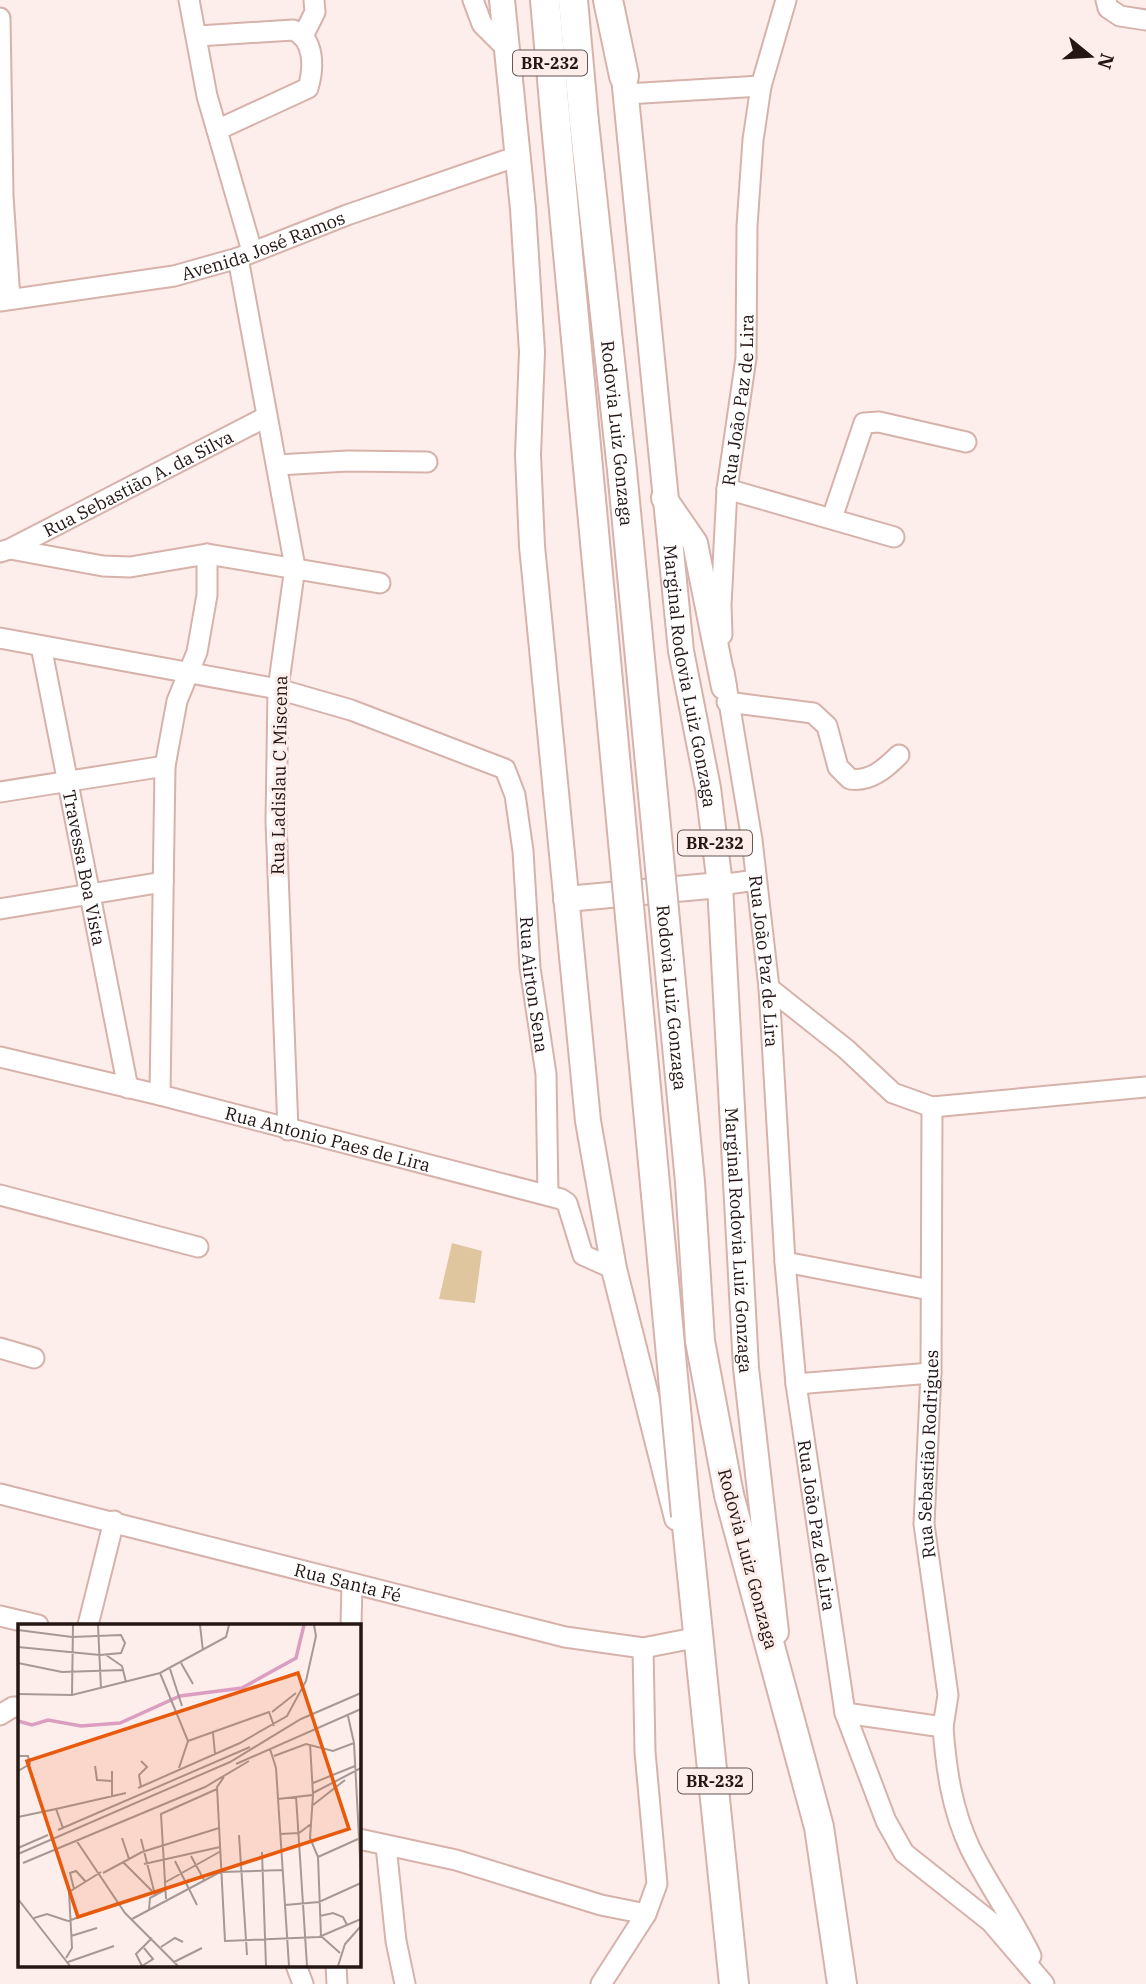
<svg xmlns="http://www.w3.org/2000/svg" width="1146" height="1984" font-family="'IBM Plex Serif',serif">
  <rect width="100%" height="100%" fill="#fdeeeb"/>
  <!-- green -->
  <path fill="#dfc69f" d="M 452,1243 L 482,1251 L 475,1303 L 439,1299 Z"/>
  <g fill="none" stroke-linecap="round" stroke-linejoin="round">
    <!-- minor casing -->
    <g stroke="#d6b2ab" stroke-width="23">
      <g id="minor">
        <path d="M 189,0 L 207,96 L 252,251"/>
        <path d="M 473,0 L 482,24 L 507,49"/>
        <path d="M 1106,0 L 1108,8 L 1120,16 L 1146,20"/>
        <path d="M 0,18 L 3,196 L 10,299"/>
        <path d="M 304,34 L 315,12 L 314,0"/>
        <path d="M 198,36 L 293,30 C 315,39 314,68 308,88 L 217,130"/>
        <path d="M 626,94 L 761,86 L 786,0"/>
        <path d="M 238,258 L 295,567 L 278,689 L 276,822 L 288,1130"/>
        <path id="s1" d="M 0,301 L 174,276 L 238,258 L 347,215 L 518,156"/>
        <path d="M 277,465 L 348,461 L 427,462"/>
        <path d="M 727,489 L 894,537"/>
        <path d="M 832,518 L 864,423 L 879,422 L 966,442"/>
        <path id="s2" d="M 10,549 L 266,417"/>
        <path d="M 0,552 L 10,549 L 103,566 L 130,567 L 207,554 L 380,583"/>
        <path id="s3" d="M 722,635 L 721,605 L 727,489 L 746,358 L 747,226 L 753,140 L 761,86"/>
        <path id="s4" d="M 0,638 L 278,689 L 351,710 L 505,769 L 515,795 L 523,851 L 530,968 L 546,1074 L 548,1195"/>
        <path id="s5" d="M 41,646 L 128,1088"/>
        <path id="s6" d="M 724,672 L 752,840 L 769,988 L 785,1262 L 796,1384 L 845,1713 L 886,1821 L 904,1853 L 991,1922 L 1044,1984"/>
        <path d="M 727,702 L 813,713 L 827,726 L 838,767 L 850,779 C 870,782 885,769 899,755"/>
        <path d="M 0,792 L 165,766"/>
        <path d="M 720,885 L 756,880"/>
        <path d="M 0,909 L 163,882"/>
        <path d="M 769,988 L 846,1049 L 893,1093 L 932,1107 L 1146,1087"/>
        <path id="s7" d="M 0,1057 L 160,1095 L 561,1199 L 567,1203 L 583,1255 L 614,1269"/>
        <path d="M 160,1095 L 165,766 L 177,701 L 197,652 L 207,595 L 207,554"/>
        <path d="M 0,1195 L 198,1247"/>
        <path d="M 785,1262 L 930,1290"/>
        <path d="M 0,1348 L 34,1358"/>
        <path d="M 796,1384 L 931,1373"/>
        <path id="s8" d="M 0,1494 L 565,1637 L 643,1648 L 699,1637"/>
        <path d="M 0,1616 L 38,1625"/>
        <path d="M 88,1625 L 114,1521"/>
        <path d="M 351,1625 L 352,1584"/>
        <path id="s9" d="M 845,1713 L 943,1727 L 948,1695 L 924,1524 L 931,1373 L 932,1107"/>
        <path d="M 0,1715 L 13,1707 L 19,1707"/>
        <path d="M 943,1727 C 946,1769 952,1810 970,1848 C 988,1885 1013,1918 1031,1956"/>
        <path d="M 359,1839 L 456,1860 L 601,1905 L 646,1914"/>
        <path d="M 386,1846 L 396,1941 L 405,1984"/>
        <path d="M 296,1965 L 303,1984"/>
        <path d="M 336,1965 L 337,1984"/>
        <path d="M 601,1984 L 646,1914 L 657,1884 L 645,1752 L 643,1648"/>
      </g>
    </g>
    <!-- major casing -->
    <g stroke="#d6b2ab" stroke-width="28">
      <g id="major">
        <path d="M 502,0 L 523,209 L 532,352 L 528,455 L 532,546 L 588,1121 L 614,1269 L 677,1518"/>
        <path id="s10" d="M 622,57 L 681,651 L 708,788 L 720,885 L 746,1368 L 776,1632"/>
        <path d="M 664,498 L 695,543 L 724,687"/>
        <path d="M 566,899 L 720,885"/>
      </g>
    </g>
    <!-- highway casing -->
    <g stroke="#d6b2ab" stroke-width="32">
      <g id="highway">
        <path d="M 545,0 L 556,125"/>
        <path d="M 573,0 L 584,122"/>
        <path d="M 608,0 L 624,76"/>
        <path d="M 729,1495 L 819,1827 L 842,1984"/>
        <path d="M 686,1516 L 734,1984"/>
      </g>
    </g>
    <!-- minor -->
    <use href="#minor" stroke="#fff" stroke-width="19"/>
    <!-- major -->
    <use href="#major" stroke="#fff" stroke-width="24"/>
    <!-- highway -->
    <use href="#highway" stroke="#fff" stroke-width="28"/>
    <!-- highway-bridge casing -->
    <g stroke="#d6b2ab" stroke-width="32" stroke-linecap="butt">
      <g id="highway-bridge">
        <path id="s11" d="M 584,122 L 622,470 L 690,1182 L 700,1341 L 729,1495"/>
        <path d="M 556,125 L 686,1516"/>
      </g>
    </g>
    <!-- highway-bridge -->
    <use href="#highway-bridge" stroke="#fff" stroke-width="28"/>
  </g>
  <g text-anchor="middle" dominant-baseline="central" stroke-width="6" stroke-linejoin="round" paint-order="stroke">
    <!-- shield labels -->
    <g fill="#fdeeeb" stroke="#645754" stroke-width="2">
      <rect x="513" y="50.5" width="74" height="25" rx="5"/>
      <rect x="678" y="830.5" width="74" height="25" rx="5"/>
      <rect x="678" y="1768.5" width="74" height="25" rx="5"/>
    </g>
    <g font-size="16" font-weight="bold" fill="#231613">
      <text x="550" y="63">BR-232</text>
      <text x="715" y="843">BR-232</text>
      <text x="715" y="1781">BR-232</text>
    </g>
    <!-- street labels -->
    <g font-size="18" fill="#231613" stroke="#fdeeeb">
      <text stroke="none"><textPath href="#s1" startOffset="270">Avenida José Ramos</textPath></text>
      <text stroke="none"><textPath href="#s3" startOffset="236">Rua João Paz de Lira</textPath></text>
      <text stroke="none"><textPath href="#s11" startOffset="313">Rodovia Luiz Gonzaga</textPath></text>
      <text stroke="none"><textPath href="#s2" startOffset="144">Rua Sebastião A. da Silva</textPath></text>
      <text stroke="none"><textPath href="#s10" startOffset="623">Marginal Rodovia Luiz Gonzaga</textPath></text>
      <text transform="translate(279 775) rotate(-89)">Rua Ladislau C Miscena</text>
      <text stroke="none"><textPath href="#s5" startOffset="226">Travessa Boa Vista</textPath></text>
      <text stroke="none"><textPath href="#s6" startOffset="292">Rua João Paz de Lira</textPath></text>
      <text stroke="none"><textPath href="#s4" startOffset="742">Rua Airton Sena</textPath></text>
      <text stroke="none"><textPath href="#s11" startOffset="880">Rodovia Luiz Gonzaga</textPath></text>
      <text stroke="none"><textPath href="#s7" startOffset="338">Rua Antonio Paes de Lira</textPath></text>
      <text stroke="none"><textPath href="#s10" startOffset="1190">Marginal Rodovia Luiz Gonzaga</textPath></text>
      <text stroke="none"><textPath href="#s9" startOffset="374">Rua Sebastião Rodrigues</textPath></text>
      <text stroke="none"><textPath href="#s6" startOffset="859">Rua João Paz de Lira</textPath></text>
      <text transform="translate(748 1559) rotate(75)">Rodovia Luiz Gonzaga</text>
      <text stroke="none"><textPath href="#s8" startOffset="359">Rua Santa Fé</textPath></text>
    </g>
  </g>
  <!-- overview -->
  <g transform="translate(18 1624)">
    <rect width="343" height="343" fill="#fdeeeb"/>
    <path fill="none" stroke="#db9ec1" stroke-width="3.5" d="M 0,97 L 14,101 L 30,96 L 63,102 L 102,99 L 162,72 L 224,64 L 278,34 L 286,1"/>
    <path fill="none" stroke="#a69895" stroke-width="2" d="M 80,1 L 83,65M 182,1 L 185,27M 0,6 L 54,13 L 103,11 L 107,19 L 103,29 L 82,31 L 0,23M 88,31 L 104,42 L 108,58M 0,39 L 44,48 L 106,46M 163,39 L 175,60M 152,45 L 164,82M 142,49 L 170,117 L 161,144M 0,70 L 54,71 L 142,49 L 208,13 L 211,1M 54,71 L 55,1M 254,88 L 278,69M 330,92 L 336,119 L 343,251M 195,109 L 197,130M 170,117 L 251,88 L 256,102M 292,120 L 295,170M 252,125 L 258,144 L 271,342M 0,132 L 10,132 L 12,140 L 0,147M 256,132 L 288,120 L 315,127 L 336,119M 123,137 L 129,143 L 121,151 L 123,163M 218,140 L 343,85M 77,142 L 79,156 L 94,157M 94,147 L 94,172M 206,153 L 199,163 L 207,317 L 301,313 L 343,295M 295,159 L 337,142M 120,164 L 222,119 L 269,92 L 288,57 L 298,12 L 296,1M 295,169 L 343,144M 278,172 L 289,342M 260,175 L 295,171 L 293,200 L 281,209 L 262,210M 295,181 L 327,156M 38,185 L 108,169M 0,193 L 38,185 L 45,204M 293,200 L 292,214 L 300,233 L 303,312M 40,206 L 232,123M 221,211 L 229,331M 104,214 L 111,235M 123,215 L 137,271M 58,216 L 107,289 L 160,342M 0,224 L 30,211M 244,228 L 248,342M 0,230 L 212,138 L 283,95 L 343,69M 173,232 L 186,256M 300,233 L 340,215M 157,237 L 179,281M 105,238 L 134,267M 5,239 L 187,163 L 231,137M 126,240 L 202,223M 204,248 L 265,246M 85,249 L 124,228 L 201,204M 146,259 L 203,227M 56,265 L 52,249 L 58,247 L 68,258M 0,275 L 52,342M 148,275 L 143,190 L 199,165M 267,281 L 301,278 L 343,259M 131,285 L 132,274 L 147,266M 302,292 L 315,289 L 325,293 L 329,301M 16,294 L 29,290 L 50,297M 114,295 L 204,247M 50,297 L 100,279M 53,312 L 79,304M 303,312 L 322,329M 143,323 L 157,314 L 165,318M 126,324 L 135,335 L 124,342 L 118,330 L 134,314M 48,334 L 54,324 L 51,268 L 83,248M 50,338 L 96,322M 156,338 L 184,324M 320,342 L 327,320 L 343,302"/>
    <path fill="#e8590c" fill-opacity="0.15" stroke="#e8590c" stroke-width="3.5" d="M 280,49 L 331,205 L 60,293 L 9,137 Z"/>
    <rect width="343" height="343" fill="none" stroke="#231613" stroke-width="3.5"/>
  </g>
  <!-- north arrow -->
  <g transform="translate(1090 56) rotate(108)" stroke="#fdeeeb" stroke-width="5" paint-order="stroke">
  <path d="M0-5L12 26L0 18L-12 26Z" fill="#231613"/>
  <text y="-10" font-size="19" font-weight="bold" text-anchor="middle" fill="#231613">N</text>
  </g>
</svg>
